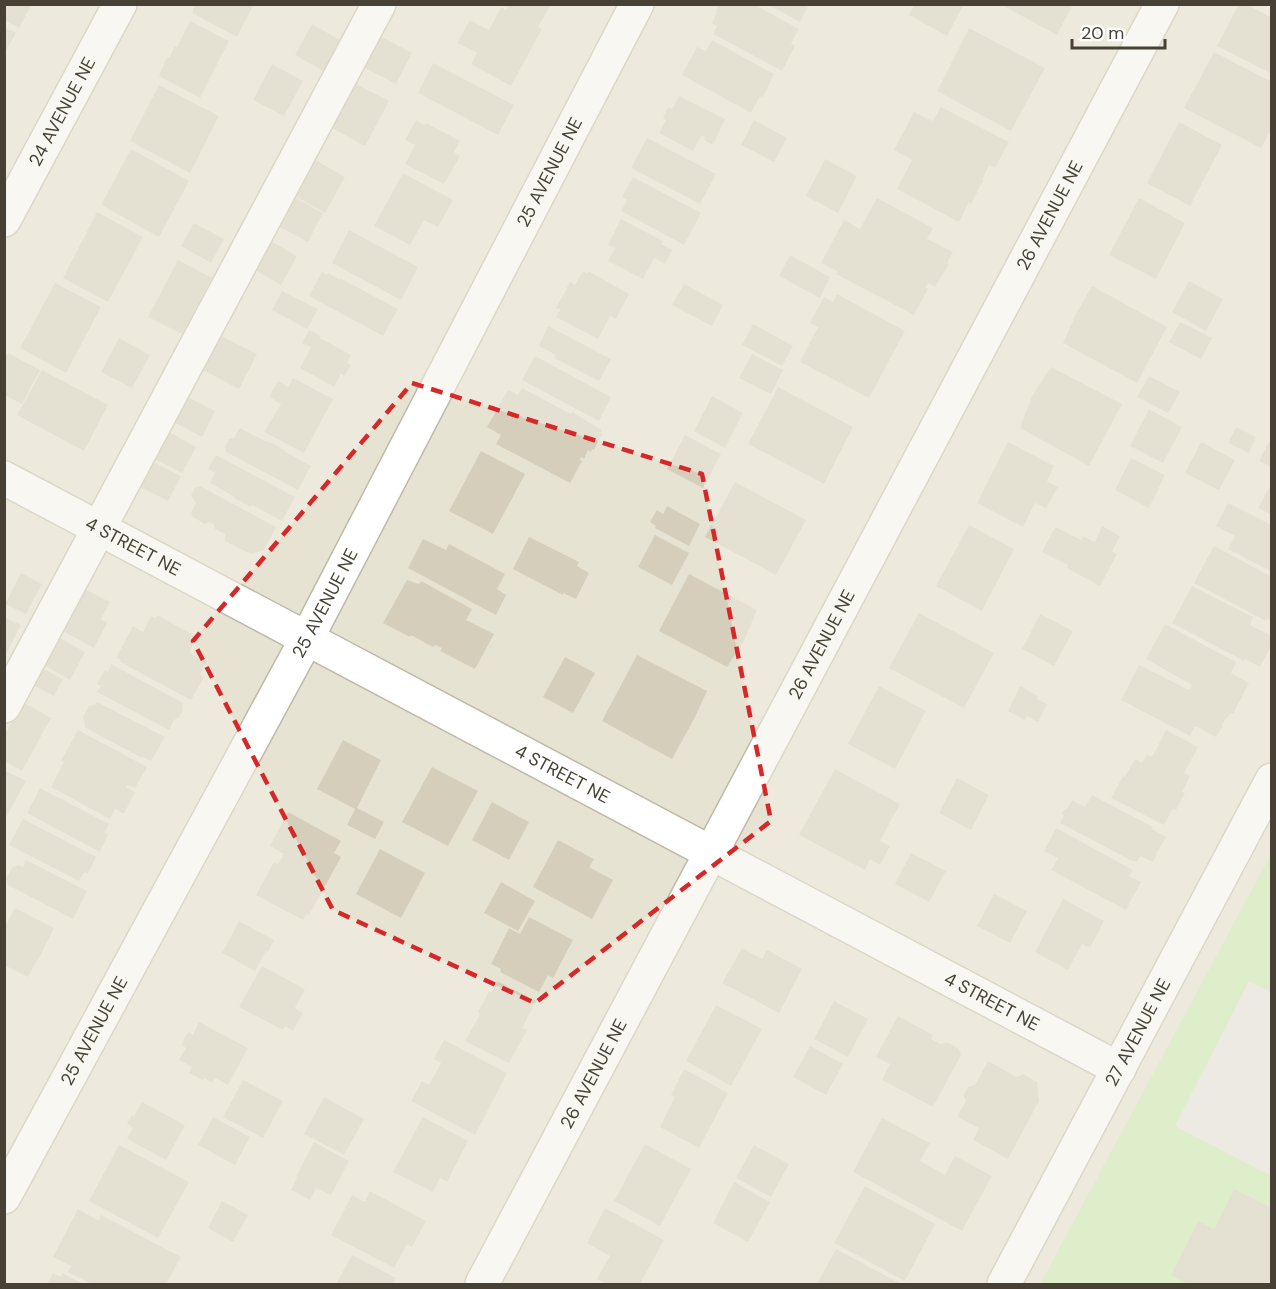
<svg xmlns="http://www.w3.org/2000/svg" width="1276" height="1289" font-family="'DM Sans',sans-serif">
  <rect width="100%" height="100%" fill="#f3f1e5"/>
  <!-- residential -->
  <path fill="#e7e3d3" d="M 1264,4 L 1271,10 L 1271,1284 L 5,1284 L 5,5 Z"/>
  <!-- green -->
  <path fill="#c6eaab" d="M 1271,854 L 1271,1284 L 1040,1284 Z"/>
  <!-- parking -->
  <path fill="#e4e2dd" d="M 1249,981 L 1271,992 L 1271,1176 L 1175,1126 Z"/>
  <!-- building -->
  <g fill="#d5ceba">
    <path d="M 4,4 L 32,4 L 19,28 L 4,20 Z"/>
    <path d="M 196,4 L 254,4 L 237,37 L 192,13 Z"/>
    <path d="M 509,4 L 551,4 L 538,27 L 542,29 L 511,86 L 471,64 L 477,53 L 457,43 L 470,20 L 489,30 L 501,7 L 506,10 Z"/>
    <path d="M 719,4 L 753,4 L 799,29 L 791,44 L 795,46 L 782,71 L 713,34 L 717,26 L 712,23 L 717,12 L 716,11 Z"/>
    <path d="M 767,4 L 809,4 L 800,22 Z"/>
    <path d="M 915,4 L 964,4 L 947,36 L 909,15 Z"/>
    <path d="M 1000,4 L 1073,4 L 1057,35 Z"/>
    <path d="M 1239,4 L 1246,4 L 1272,18 L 1272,74 L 1217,46 Z"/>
    <path d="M 190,21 L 229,41 L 200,98 L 159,76 L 167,57 L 169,58 L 175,46 L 177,47 Z"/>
    <path d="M 312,24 L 340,40 L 323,71 L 295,55 Z"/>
    <path d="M 4,27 L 16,33 L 4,54 Z"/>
    <path d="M 969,28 L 1045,68 L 1011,131 L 937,91 Z"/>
    <path d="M 378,35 L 412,53 L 396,84 L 361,66 Z"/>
    <path d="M 712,40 L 774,74 L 763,97 L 760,96 L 751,113 L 682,75 L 697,47 L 706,51 Z"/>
    <path d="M 1214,52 L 1272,82 L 1272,128 L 1261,148 L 1184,108 Z"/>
    <path d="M 433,63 L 514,105 L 498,135 L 418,93 Z"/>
    <path d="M 272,64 L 303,81 L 284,116 L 253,100 Z"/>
    <path d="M 356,84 L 389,101 L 365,146 L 332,128 Z"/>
    <path d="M 159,85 L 219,116 L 190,173 L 130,141 Z"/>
    <path d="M 679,96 L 725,119 L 713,145 L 704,140 L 705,137 L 702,135 L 693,151 L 659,133 L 666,120 L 663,118 L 668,107 L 672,109 Z"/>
    <path d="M 941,107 L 1009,142 L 995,168 L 989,165 L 982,180 L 983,181 L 971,204 L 969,202 L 959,222 L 897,189 L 912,160 L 894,150 L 914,112 L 933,121 Z"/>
    <path d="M 416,120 L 425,125 L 426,123 L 460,141 L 454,152 L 460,156 L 444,184 L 405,164 L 415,145 L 405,140 Z"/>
    <path d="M 754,120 L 787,138 L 774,162 L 741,145 Z"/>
    <path d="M 1179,122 L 1222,145 L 1190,206 L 1147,183 Z"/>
    <path d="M 647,138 L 716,174 L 700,204 L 631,168 Z"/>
    <path d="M 131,149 L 189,181 L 159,237 L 101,205 Z"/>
    <path d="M 312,158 L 345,177 L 325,213 L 293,195 Z"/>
    <path d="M 825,159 L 857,176 L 838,213 L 806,196 Z"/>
    <path d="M 403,173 L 453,200 L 438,227 L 424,220 L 410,245 L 374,226 Z"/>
    <path d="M 633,177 L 701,213 L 684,245 L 621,211 L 627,200 L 622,197 Z"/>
    <path d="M 292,196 L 323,213 L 308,242 L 276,225 Z"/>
    <path d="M 877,198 L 933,228 L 927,239 L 953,252 L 947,263 L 949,264 L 935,287 L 928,283 L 925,288 L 928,289 L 914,315 L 836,274 L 837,271 L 821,263 L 844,220 L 860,229 Z"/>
    <path d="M 1139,198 L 1185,223 L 1156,279 L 1109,255 Z"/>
    <path d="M 97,212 L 143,237 L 108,302 L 63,278 Z"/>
    <path d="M 621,219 L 663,241 L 661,244 L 672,250 L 665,264 L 654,258 L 643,279 L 608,261 L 615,248 L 608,245 Z"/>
    <path d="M 194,223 L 224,239 L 211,263 L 181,246 Z"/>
    <path d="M 349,230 L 418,267 L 401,300 L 332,263 Z"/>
    <path d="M 269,240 L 297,256 L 281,285 L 253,269 Z"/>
    <path d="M 790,255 L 830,277 L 820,298 L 779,276 Z"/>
    <path d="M 178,260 L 212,278 L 182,334 L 148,317 Z"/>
    <path d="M 583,271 L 587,273 L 588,271 L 629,294 L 616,319 L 610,316 L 598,339 L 556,317 L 560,310 L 556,308 L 570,282 L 575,285 Z"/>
    <path d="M 322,272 L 327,275 L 328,273 L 339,279 L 340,278 L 398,309 L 383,336 L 309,296 Z"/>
    <path d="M 1189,281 L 1223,299 L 1206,331 L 1172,312 Z"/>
    <path d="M 55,283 L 101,307 L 66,373 L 20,348 Z"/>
    <path d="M 684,284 L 723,305 L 712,326 L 672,305 Z"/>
    <path d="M 1092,286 L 1167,327 L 1137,383 L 1063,343 L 1076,314 Z"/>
    <path d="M 282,291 L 318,309 L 307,329 L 272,310 Z"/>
    <path d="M 837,294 L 905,331 L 869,398 L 800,362 L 818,327 L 810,323 L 824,297 L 833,302 Z"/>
    <path d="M 1180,322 L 1212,338 L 1201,359 L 1169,342 Z"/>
    <path d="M 753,324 L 793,346 L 782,366 L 742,345 Z"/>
    <path d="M 548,326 L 611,359 L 599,381 L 554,358 L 556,355 L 539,346 Z"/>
    <path d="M 309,330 L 321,336 L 320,338 L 351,355 L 347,363 L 351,365 L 344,376 L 341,374 L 334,387 L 300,368 L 311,347 L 302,343 Z"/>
    <path d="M 221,336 L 257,354 L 239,389 L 203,370 Z"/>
    <path d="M 119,338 L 150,355 L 132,388 L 101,372 Z"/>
    <path d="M 8,353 L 40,370 L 22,404 L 4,395 L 4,360 Z"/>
    <path d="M 752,354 L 783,370 L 771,394 L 739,378 Z"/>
    <path d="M 535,356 L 611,397 L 599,421 L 522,380 Z"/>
    <path d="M 1051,367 L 1122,404 L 1089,466 L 1020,428 L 1032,396 Z"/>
    <path d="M 42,370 L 108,405 L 84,451 L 17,415 Z"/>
    <path d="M 1149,376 L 1180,392 L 1168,413 L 1137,397 Z"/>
    <path d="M 293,378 L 333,399 L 304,453 L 264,432 L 281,404 L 269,397 L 278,381 L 288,387 Z"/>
    <path d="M 778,387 L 853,427 L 824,484 L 748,444 Z"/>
    <path d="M 522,388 L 571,414 L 572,412 L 602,430 L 600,433 L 602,434 L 594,450 L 592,449 L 591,452 L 588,450 L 584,459 L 581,457 L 580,460 L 582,461 L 570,483 L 496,444 L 501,435 L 487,427 L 508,390 L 518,395 Z"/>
    <path d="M 186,396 L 215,411 L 202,437 L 172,421 Z"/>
    <path d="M 712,396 L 743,413 L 725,448 L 694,431 Z"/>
    <path d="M 1149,409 L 1182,427 L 1163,463 L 1130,446 Z"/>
    <path d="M 1236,427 L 1256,437 L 1249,453 L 1228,443 Z"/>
    <path d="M 240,428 L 267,442 L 268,441 L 285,450 L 284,451 L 311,466 L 298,490 L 226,452 L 225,447 L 229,439 L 234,438 Z"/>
    <path d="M 167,431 L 196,447 L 182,473 L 153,458 Z"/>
    <path d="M 685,435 L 721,454 L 703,488 L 667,469 Z"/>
    <path d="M 1270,440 L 1272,442 L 1272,468 L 1259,461 Z"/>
    <path d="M 1008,442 L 1054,466 L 1047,481 L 1058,487 L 1046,508 L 1035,503 L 1023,527 L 977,503 Z"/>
    <path d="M 1201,442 L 1235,460 L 1219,490 L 1185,473 Z"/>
    <path d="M 481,451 L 525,474 L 493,534 L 449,511 Z"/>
    <path d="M 216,455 L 295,497 L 282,521 L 252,505 L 251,507 L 234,498 L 235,497 L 210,483 L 215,473 L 208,469 Z"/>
    <path d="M 1131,458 L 1165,475 L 1149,508 L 1115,490 Z"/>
    <path d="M 151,461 L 181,476 L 168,501 L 138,486 Z"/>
    <path d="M 735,482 L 806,520 L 776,575 L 705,537 Z"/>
    <path d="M 1272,483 L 1272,515 L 1258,508 Z"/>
    <path d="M 200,486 L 276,527 L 264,550 L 251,554 L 225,541 L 225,534 L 215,529 L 214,525 L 209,522 L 205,524 L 193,517 L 191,513 L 196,503 L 191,496 L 194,488 Z"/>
    <path d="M 1228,503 L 1272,525 L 1272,572 L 1228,549 L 1235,536 L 1216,526 Z"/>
    <path d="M 667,506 L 700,524 L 689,546 L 655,528 L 656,526 L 650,522 L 657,510 L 663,514 Z"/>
    <path d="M 969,525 L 1014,549 L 982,611 L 936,586 Z"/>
    <path d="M 1102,526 L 1120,536 L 1112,551 L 1117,554 L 1100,586 L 1067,568 L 1068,565 L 1042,552 L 1055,527 L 1081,540 L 1083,536 L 1095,542 Z"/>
    <path d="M 655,535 L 689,553 L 672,585 L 638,567 Z"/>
    <path d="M 529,537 L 579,562 L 577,566 L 589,573 L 576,599 L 563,593 L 563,595 L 513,569 Z"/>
    <path d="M 423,539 L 446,550 L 449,544 L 505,574 L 497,589 L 506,595 L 496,615 L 408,568 Z"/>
    <path d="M 1214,546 L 1272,577 L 1272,621 L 1267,619 L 1266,621 L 1194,583 Z"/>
    <path d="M 21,573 L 42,584 L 26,614 L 5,604 Z"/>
    <path d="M 689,574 L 757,610 L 744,641 L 727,667 L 659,631 Z"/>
    <path d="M 407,580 L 419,584 L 421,581 L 472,609 L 466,620 L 494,634 L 475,669 L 440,651 L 442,648 L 435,645 L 433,647 L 411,635 L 410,637 L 383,623 Z"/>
    <path d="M 1192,586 L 1253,617 L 1250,625 L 1272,636 L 1272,644 L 1260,667 L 1245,659 L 1244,661 L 1172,623 Z"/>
    <path d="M 81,587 L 110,602 L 101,619 L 107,623 L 94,648 L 59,629 Z"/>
    <path d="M 919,613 L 994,653 L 964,708 L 889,668 Z"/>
    <path d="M 1040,614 L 1073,631 L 1054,666 L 1022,649 Z"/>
    <path d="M 157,615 L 197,637 L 189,653 L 206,662 L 200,674 L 204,677 L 191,700 L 120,662 L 121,660 L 116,658 L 133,626 L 143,632 L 151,616 L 156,618 Z"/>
    <path d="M 4,617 L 21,625 L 4,658 Z"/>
    <path d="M 1165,624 L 1236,662 L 1231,673 L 1249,683 L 1233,714 L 1231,713 L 1227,718 L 1226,718 L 1222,725 L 1223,726 L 1216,737 L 1195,726 L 1190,736 L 1121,700 L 1139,665 L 1189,690 L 1192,685 L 1146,659 Z"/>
    <path d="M 57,636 L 85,652 L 70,680 L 42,664 Z"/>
    <path d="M 637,655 L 707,691 L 694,719 L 672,759 L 602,721 Z"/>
    <path d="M 565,657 L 595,673 L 573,713 L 543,697 Z"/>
    <path d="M 111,664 L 183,703 L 182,706 L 182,712 L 178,718 L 174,720 L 169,730 L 97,692 L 101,686 L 97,684 L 105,670 L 108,672 Z"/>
    <path d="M 40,667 L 63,679 L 54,696 L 31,684 Z"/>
    <path d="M 879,686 L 926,711 L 895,769 L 848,744 Z"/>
    <path d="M 1020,686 L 1038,696 L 1037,699 L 1047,704 L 1038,722 L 1027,716 L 1025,720 L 1008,711 Z"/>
    <path d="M 23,702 L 51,718 L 22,771 L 4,761 L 4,736 Z"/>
    <path d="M 97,702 L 165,737 L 151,761 L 143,757 L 142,758 L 84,727 L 85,725 L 83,717 L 89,706 L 95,705 Z"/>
    <path d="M 78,730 L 147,767 L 135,788 L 128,785 L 126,787 L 135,792 L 124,814 L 115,809 L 110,819 L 51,787 L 64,762 L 61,761 Z"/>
    <path d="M 1166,730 L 1198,747 L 1184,773 L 1190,776 L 1182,792 L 1185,793 L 1176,810 L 1173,808 L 1164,825 L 1111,798 L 1123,776 L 1125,777 L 1135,759 L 1142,763 L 1147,754 L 1152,757 Z"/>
    <path d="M 343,740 L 381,760 L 357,808 L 384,822 L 375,839 L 347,825 L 355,809 L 317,789 Z"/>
    <path d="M 432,767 L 478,791 L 448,846 L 402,822 Z"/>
    <path d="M 835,769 L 900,804 L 880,841 L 890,846 L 880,865 L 870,859 L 865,870 L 799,835 Z"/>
    <path d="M 4,770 L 26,781 L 4,821 Z"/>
    <path d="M 957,778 L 989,795 L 971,830 L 939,813 Z"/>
    <path d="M 40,788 L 109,824 L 105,833 L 108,834 L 100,852 L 27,813 Z"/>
    <path d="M 1092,795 L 1153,827 L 1152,829 L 1166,837 L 1156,854 L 1157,854 L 1153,862 L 1140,856 L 1137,862 L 1130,860 L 1060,823 L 1064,815 L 1062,814 L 1066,808 L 1067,809 L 1072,800 L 1085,807 Z"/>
    <path d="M 492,802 L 529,822 L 509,860 L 472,840 Z"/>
    <path d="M 288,812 L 341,841 L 334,853 L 341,857 L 309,915 L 306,914 L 303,920 L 256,895 L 274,862 L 278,864 L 284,854 L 270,846 Z"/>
    <path d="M 23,819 L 96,857 L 88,874 L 84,872 L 79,881 L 9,845 Z"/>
    <path d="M 1056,828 L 1133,870 L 1129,876 L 1141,882 L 1126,910 L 1051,870 L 1058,858 L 1044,851 Z"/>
    <path d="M 558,840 L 594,859 L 589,867 L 613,880 L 592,919 L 533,887 Z"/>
    <path d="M 380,849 L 425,873 L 401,918 L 356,894 Z"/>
    <path d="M 911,853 L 946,871 L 929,902 L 895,884 Z"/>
    <path d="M 26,860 L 87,891 L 73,919 L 8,885 L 6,878 L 13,867 L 19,865 L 23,867 Z"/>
    <path d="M 501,882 L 535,901 L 518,931 L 484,913 Z"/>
    <path d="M 994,894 L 1027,911 L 1010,943 L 977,926 Z"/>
    <path d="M 1063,899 L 1104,921 L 1090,948 L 1082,944 L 1068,970 L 1035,952 Z"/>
    <path d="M 15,908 L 54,928 L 38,960 L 37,960 L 28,977 L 4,965 L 4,929 Z"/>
    <path d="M 529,917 L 573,940 L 553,978 L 548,975 L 539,992 L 500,972 L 501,969 L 491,964 L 509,928 L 520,934 Z"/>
    <path d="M 239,921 L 274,940 L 268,952 L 266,951 L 255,971 L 222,953 Z"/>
    <path d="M 742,948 L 762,959 L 767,950 L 802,969 L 779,1013 L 722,983 Z"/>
    <path d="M 262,966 L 305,989 L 295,1008 L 303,1013 L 293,1031 L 285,1026 L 283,1030 L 239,1007 Z"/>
    <path d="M 497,981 L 536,1001 L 522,1028 L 527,1030 L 509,1063 L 465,1041 L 480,1014 L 478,1012 L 489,991 L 491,993 Z"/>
    <path d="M 834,1001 L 868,1019 L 848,1057 L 814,1039 Z"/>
    <path d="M 716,1005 L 762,1029 L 731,1086 L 686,1061 Z"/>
    <path d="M 898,1016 L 933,1035 L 931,1039 L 941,1044 L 947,1042 L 959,1049 L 961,1055 L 933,1107 L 882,1080 L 890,1064 L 876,1057 Z"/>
    <path d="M 199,1022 L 248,1048 L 228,1085 L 215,1078 L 213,1083 L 204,1078 L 203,1080 L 189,1073 L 192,1067 L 179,1060 L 186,1048 L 181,1045 L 188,1032 L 193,1035 Z"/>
    <path d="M 444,1040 L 507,1073 L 475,1135 L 411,1101 L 422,1081 L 429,1085 L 441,1063 L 434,1059 Z"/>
    <path d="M 810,1046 L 843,1064 L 826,1095 L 793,1077 Z"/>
    <path d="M 988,1061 L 1017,1077 L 1024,1074 L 1037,1082 L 1039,1101 L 1008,1159 L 973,1140 L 979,1128 L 957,1117 L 966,1101 L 963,1095 L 968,1087 L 975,1085 Z"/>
    <path d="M 684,1069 L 728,1093 L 699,1148 L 660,1127 L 675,1097 L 671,1095 Z"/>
    <path d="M 243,1080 L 283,1101 L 263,1138 L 223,1117 Z"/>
    <path d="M 324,1097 L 364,1119 L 344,1155 L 304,1134 Z"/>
    <path d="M 142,1102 L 185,1125 L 166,1160 L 127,1139 L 133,1128 L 127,1123 L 132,1115 L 134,1116 Z"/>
    <path d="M 213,1117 L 250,1137 L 235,1165 L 198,1145 Z"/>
    <path d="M 423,1117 L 468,1141 L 447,1182 L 440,1178 L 433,1192 L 393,1172 Z"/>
    <path d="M 882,1118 L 930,1143 L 920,1161 L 945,1175 L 955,1156 L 992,1176 L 962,1231 L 853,1172 Z"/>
    <path d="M 314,1142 L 349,1161 L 331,1195 L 316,1188 L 310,1200 L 291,1190 L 297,1178 L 296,1177 Z"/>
    <path d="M 645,1144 L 691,1169 L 660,1226 L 614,1201 Z"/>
    <path d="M 119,1145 L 189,1182 L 158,1238 L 89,1201 Z"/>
    <path d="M 754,1145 L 789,1164 L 771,1197 L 736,1178 Z"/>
    <path d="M 734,1182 L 770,1202 L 748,1242 L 713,1223 Z"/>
    <path d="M 865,1186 L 935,1224 L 905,1281 L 834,1243 Z"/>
    <path d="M 1234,1189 L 1272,1208 L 1272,1284 L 1185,1284 L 1186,1283 L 1171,1275 L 1198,1221 L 1214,1229 Z"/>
    <path d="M 370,1191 L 426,1221 L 412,1247 L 407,1244 L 394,1268 L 331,1235 L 352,1195 L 365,1202 Z"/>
    <path d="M 222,1201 L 248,1215 L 233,1242 L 208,1228 Z"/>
    <path d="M 605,1208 L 664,1240 L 640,1284 L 607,1284 L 597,1279 L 610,1256 L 587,1243 Z"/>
    <path d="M 78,1209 L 99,1221 L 101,1215 L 181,1257 L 166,1284 L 92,1284 L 68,1272 L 71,1266 L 53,1257 Z"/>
    <path d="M 836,1249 L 901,1284 L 817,1284 Z"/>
    <path d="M 352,1255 L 396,1278 L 393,1284 L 336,1284 Z"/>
    <path d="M 53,1273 L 61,1277 L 62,1273 L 83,1284 L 47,1284 Z"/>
  </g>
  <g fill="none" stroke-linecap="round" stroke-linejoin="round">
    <!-- minor casing -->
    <g stroke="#bfbaa7" stroke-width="36">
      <g id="minor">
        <path id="s1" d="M 4,220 L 120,4"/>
        <path id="s2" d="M 4,478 L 1119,1069"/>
        <path d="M 4,706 L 379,4"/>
        <path id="s3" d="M 4,1197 L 307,638 L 637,4"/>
        <path id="s4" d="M 482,1284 L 1162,4"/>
        <path id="s5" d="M 1004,1284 L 1272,780"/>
      </g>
    </g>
    <!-- minor -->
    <use href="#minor" stroke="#fff" stroke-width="33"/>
  </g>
  <!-- marked area -->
  <path d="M0 0H1276V1289H0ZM 412,383 L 702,474 L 771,821 L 535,1003 L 333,910 L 193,641 Z" fill="#f3f1e5" fill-opacity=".55" fill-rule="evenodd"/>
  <path fill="none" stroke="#d62828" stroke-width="4.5" stroke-dasharray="12 8" stroke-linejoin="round" d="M 412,383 L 702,474 L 771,821 L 535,1003 L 333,910 L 193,641 Z"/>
  <g text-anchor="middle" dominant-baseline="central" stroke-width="4.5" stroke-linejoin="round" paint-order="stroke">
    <!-- street labels -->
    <g font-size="18" fill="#464134" stroke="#fff">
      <text stroke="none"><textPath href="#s1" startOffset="123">24 AVENUE NE</textPath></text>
      <text stroke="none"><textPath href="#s3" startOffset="1161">25 AVENUE NE</textPath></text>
      <text stroke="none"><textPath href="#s4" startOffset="1210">26 AVENUE NE</textPath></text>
      <text stroke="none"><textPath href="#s2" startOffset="146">4 STREET NE</textPath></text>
      <text stroke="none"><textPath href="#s3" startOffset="675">25 AVENUE NE</textPath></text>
      <text stroke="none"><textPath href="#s4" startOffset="724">26 AVENUE NE</textPath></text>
      <text stroke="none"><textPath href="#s2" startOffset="632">4 STREET NE</textPath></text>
      <text stroke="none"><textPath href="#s2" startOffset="1118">4 STREET NE</textPath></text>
      <text stroke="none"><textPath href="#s3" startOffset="189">25 AVENUE NE</textPath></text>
      <text stroke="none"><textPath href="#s5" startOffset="285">27 AVENUE NE</textPath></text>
      <text stroke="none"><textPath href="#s4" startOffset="238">26 AVENUE NE</textPath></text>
    </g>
  </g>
  <!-- border -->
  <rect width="1276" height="1289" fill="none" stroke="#464134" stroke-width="12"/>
  <!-- scale -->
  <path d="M1072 39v9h93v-9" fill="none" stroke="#464134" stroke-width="3"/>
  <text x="1081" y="39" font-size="18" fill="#464134" stroke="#ffffff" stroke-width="4.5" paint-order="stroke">20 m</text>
</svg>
